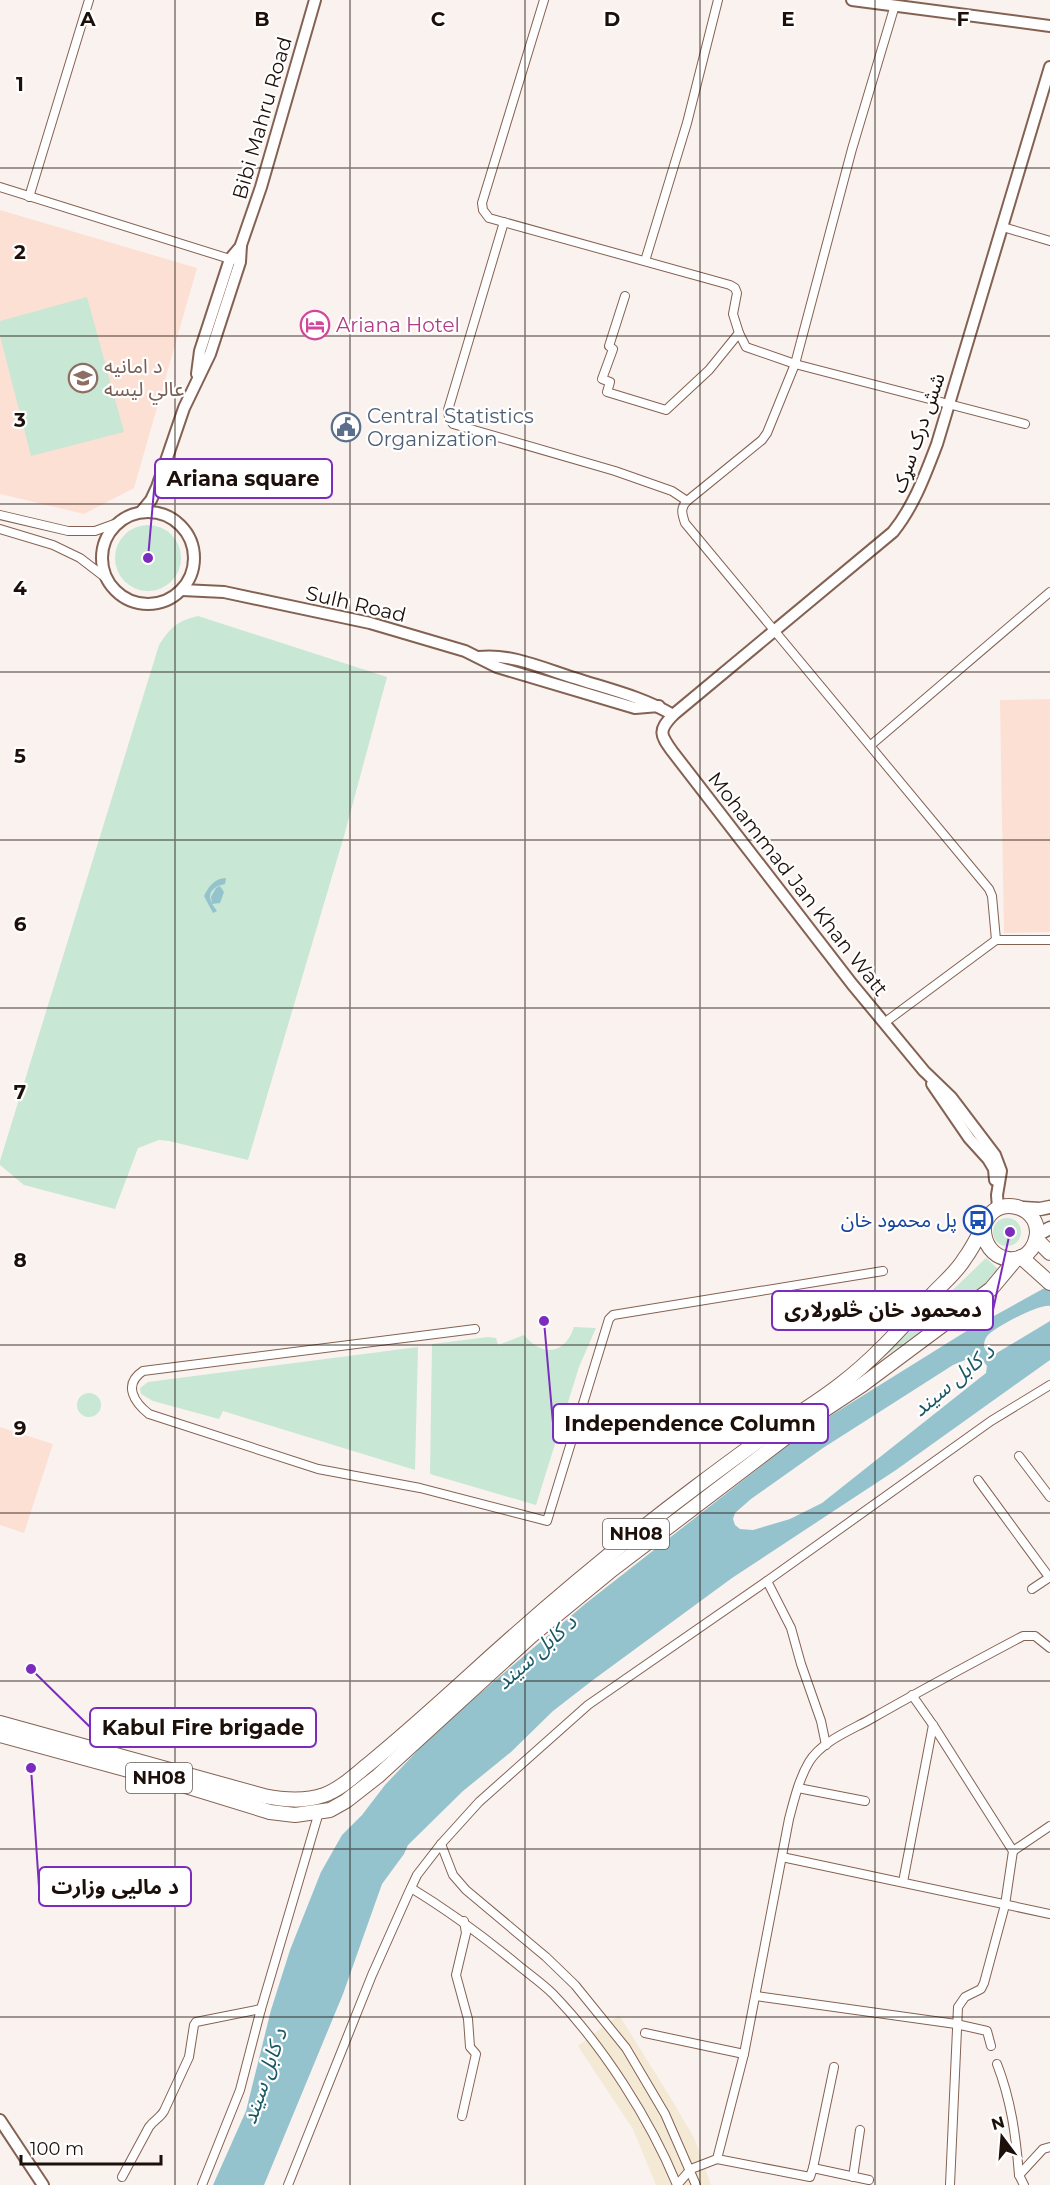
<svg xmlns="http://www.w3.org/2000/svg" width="1050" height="2185" font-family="Montserrat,'Noto Sans Arabic',sans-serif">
  <rect width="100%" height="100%" fill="#faf2ee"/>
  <!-- commercial -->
  <path fill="#f3e9d4" d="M 619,2015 L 670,2097 L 694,2138 L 711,2185 L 656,2185 L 633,2129 L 578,2046 Z"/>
  <!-- built -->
  <g fill="#fde0d4">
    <path d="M 0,210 L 197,268 L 134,488 L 84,514 L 0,494 Z"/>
    <path d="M 1050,699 L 1050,932 L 1004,933 L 1000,700 Z"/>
    <path d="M 0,1427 L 53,1444 L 24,1533 L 0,1525 Z"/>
  </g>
  <!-- green -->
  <g fill="#c8e7d4">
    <path d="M 87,297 L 124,432 L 31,456 L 0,336 L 0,321 Z"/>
    <circle cx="148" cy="558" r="33"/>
    <path d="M 198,616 L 387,677 L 344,836 L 248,1160 L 169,1141 L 159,1140 L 138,1148 L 115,1209 L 24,1185 L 0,1165 L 0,1161 L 159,645 C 171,627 177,621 198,616 Z"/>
    <circle cx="1007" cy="1232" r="14"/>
    <path d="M 986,1258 L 998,1269 L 990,1277 L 994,1282 L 882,1358 Z"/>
    <path d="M 574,1327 L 596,1328 L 579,1367 L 536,1505 L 430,1474 L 432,1344 L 488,1337 L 496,1338 L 498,1345 L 524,1335 C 542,1357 565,1355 574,1327 Z"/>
    <path d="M 418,1347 L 415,1470 L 223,1411 L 219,1419 L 153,1401 L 141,1394 L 140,1388 L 148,1382 Z"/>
    <circle cx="89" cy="1405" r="12"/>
  </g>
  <!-- water -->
  <g fill="#95c3cd" fill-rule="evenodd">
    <path d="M 226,878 L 225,884 C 215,886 206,892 212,903 L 211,897 L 216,888 L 220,886 L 224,892 L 220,903 L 212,904 L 217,911 L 213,913 L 204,896 C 208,887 215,878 226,878 Z"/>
    <path d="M 1050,1285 L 1050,1306 C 1039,1304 998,1326 989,1334 C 985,1338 984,1342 984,1347 L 989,1355 L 995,1354 L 1050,1321 L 1050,1360 L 896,1470 L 732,1578 L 593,1680 L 553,1711 L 511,1752 L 463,1791 L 408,1845 L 404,1854 L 382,1884 L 343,1994 L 264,2185 L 213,2185 L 246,2111 L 271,2010 L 290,1950 L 321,1872 L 342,1835 L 362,1815 L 385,1785 L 437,1730 L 585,1604 L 806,1431 L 965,1332 ZM 979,1356 L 987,1366 L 986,1373 L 822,1503 L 790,1519 L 753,1530 L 740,1529 L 735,1525 L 733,1519 L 735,1513 L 751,1499 L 823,1448 L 953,1365 L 970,1358 Z"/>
  </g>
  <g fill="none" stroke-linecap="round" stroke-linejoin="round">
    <!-- minor casing -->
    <g stroke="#846253" stroke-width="10">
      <g id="minor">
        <path d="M 544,0 L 482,203 L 483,210 L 489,218 L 730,285 L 735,288 L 737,293 L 733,314 L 739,333 L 746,347 L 795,364 L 1025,424"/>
        <path d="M 895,5 L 852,149 L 795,364 L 767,433 L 762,440 L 687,501 C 680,508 682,514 685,523 L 989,889 L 992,896 L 996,940"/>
        <path d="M 0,187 L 233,260"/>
        <path d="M 29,197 L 89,0"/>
        <path d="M 504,222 L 448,410 L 449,418 L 453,424 L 615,471 L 672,491 L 687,501"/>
        <path d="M 1003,227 L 1050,241"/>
        <path d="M 645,261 L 687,123 L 718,0"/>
        <path d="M 625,296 L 609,346 L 613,349 L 602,379 L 610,382 L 607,392 L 666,410 L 709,370 L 739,333"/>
        <path d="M 0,515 L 68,531 L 95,531 L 117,523"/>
        <path d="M 0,529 L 53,545 L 80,558 L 106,578"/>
        <path d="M 871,745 L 1050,592"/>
        <path d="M 884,1023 L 996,940 L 1050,940"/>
        <path d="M 475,1329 L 143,1371 C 122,1385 135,1403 149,1414 L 318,1469 L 420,1488 L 547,1521 L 609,1319 L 613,1315 L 883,1271"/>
        <path d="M 1019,1456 L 1050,1497"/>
        <path d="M 978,1480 L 1049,1577"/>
        <path d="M 767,1581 L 791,1628 L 801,1664 L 821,1721 L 826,1745"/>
        <path d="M 1032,1589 L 1050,1577"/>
        <path d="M 912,1695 L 933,1725 L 1013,1851 L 1005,1905 L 984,1983 L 981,1989 L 965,1997 L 958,2007 L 950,2185"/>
        <path d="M 798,1788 L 865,1801"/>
        <path d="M 441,1844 L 453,1875 L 466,1890 L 546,1957 L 575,1985 L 626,2048 L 665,2114 L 696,2185"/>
        <path d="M 1013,1851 L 1050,1826"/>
        <path d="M 782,1857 L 1050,1914"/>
        <path d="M 903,1882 L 933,1725"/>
        <path d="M 411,1888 C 449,1911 484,1937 518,1965 C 530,1975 543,1984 553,1994 C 603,2046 650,2119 677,2185"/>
        <path d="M 756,1996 L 956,2024 L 987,2031 L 991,2046"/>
        <path d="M 645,2033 L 744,2054"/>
        <path d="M 997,2064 C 1011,2100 1016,2136 1019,2175"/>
        <path d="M 462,2116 L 476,2054 L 470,2047 L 468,2019 L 456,1975 L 466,1933 L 464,1921"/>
        <path d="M 717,2159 L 810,2177 L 813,2168 L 834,2067"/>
        <path d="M 813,2168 L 869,2180"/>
        <path d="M 122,2177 L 149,2127 C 154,2120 160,2118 164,2111 L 189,2057 L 194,2025 L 196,2022 L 261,2009"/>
        <path d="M 853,2177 L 860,2130"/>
        <path d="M 202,2185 L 240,2090 L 261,2009 L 319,1812"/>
        <path d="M 288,2185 L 372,1975 L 409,1892 L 417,1875 L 441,1844 L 479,1802 L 588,1705 L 767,1581 L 991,1421 L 1050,1385"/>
        <path d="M 677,2185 L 691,2169 L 717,2159 L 744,2054 L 789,1819 C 794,1800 799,1779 809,1762 C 821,1742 849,1731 869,1720 C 920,1691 972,1663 1023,1636 L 1035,1636 L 1050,1648"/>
        <path d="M 1024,2185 L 1019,2175 L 1043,2149 L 1050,2147"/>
      </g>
    </g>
    <!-- tertiary casing -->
    <g stroke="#846253" stroke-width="14">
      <g id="tertiary">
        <path d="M 852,0 L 1050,26"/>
        <path d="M 197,374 L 200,351 L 230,259 L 241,246"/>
        <path d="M 142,511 L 151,500 L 157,487 L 184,408 L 210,354 L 240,262 L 241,245 L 261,187 L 315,0"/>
        <circle cx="148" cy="558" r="46"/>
        <path d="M 182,590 L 224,592 L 370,623 L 465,651 L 497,667 L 635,708 L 659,706"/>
        <path d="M 479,657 C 510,653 545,669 574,678 C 608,689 643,697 673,715"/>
        <path d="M 0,2120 L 43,2185"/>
      </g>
    </g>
    <!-- secondary casing -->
    <g stroke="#846253" stroke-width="14">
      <g id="secondary">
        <path d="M 932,1084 L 969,1138 L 988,1159 L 994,1169 L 995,1180"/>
        <path d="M 998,1208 L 997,1195 L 1001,1171 L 995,1155 L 951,1097 L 924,1071 L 852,984 L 672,751 C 660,734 658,731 673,715 L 893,532 C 914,506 925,475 937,444 L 1050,67"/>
      </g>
    </g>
    <!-- primary casing -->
    <g stroke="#846253" stroke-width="15">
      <g id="primary">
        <path d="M 1023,1208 L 1040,1209 L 1050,1207"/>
        <path d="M 1037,1235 L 1050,1228"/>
      </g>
    </g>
    <!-- trunk casing -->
    <g stroke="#846253" stroke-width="16">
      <g id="trunk">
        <path d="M 1036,1239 L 1050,1253"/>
        <path d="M 1021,1257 L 1050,1283"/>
        <path d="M 0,1723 L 264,1796 C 284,1800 304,1802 324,1795 C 341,1789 356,1774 370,1763 C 403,1736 434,1708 466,1679 C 539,1612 616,1547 696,1487 C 724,1466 752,1445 781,1425 C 801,1412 822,1399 841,1384 C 874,1359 903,1326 932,1295 C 943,1283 957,1272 965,1258 C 974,1246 980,1232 987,1219 C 1001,1193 1044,1209 1036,1239 C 1027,1272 982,1262 984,1227"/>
        <path d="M 0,1735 L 176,1783 L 270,1812 L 295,1815 L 330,1810 L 346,1801 L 378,1776 L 531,1636 L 609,1572 L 806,1422 L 862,1385 L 991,1289 L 1016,1259"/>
      </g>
    </g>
    <!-- minor -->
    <use href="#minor" stroke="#fff" stroke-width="8"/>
    <!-- tertiary -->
    <use href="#tertiary" stroke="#fff" stroke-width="10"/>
    <!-- secondary -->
    <use href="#secondary" stroke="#fff" stroke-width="10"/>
    <!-- primary -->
    <use href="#primary" stroke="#fff" stroke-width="12"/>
    <!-- trunk -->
    <use href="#trunk" stroke="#fff" stroke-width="14"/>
  </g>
  <!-- grid -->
  <path fill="none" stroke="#1d100a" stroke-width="1.5" stroke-opacity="0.55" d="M 175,0 L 175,2185M 350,0 L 350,2185M 525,0 L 525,2185M 700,0 L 700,2185M 875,0 L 875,2185M 0,168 L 1050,168M 0,336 L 1050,336M 0,504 L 1050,504M 0,672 L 1050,672M 0,840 L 1050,840M 0,1008 L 1050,1008M 0,1177 L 1050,1177M 0,1345 L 1050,1345M 0,1513 L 1050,1513M 0,1681 L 1050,1681M 0,1849 L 1050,1849M 0,2017 L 1050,2017"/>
  <!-- icons -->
  <defs>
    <g id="hotel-ring" transform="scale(1.5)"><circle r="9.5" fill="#fff" stroke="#d1479c" stroke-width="1.5"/><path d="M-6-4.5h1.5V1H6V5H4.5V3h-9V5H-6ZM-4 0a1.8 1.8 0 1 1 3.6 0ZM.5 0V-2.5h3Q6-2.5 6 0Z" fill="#d1479c"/></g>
    <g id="school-ring" transform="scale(1.5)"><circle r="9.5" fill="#fff" stroke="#8d6e63" stroke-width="1.5"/><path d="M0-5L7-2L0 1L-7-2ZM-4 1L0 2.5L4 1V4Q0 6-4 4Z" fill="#8d6e63"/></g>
    <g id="civic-ring" transform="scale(1.5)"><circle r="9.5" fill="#fff" stroke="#5c6f8a" stroke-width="1.5"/><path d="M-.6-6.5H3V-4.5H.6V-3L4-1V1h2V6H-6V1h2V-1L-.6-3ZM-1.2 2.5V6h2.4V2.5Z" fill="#5c6f8a"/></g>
    <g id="bus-ring" transform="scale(1.5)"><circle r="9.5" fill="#fff" stroke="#1a4fb4" stroke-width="1.5"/><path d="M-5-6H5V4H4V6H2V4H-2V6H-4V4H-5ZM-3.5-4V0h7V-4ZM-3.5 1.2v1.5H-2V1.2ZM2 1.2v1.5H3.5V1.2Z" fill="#1a4fb4"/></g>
  </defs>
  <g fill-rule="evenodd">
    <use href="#hotel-ring" x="315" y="325"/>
    <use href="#school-ring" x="83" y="378"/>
    <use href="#civic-ring" x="346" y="427"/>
    <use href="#bus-ring" x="978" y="1220"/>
  </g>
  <g text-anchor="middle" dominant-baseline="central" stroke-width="4.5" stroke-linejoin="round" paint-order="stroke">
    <!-- shield labels -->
    <g fill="#fff" stroke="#615854" stroke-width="1.5">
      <rect x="603" y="1519" width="66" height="30" rx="4.5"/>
      <rect x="126" y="1763" width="66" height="30" rx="4.5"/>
    </g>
    <g font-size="18" font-weight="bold" fill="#1d100a">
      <text x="636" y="1534">NH08</text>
      <text x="159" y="1778">NH08</text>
    </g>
    <!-- street labels -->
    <g font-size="20" fill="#1d100a" stroke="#fff">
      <text transform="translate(262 118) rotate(-74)">Bibi Mahru Road</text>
      <text transform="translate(918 433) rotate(-71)">شش درک سړک</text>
      <text transform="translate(356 604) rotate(13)">Sulh Road</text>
      <text transform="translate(798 884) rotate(52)">Mohammad Jan Khan Watt</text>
    </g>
    <!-- hotel labels -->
    <g font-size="20" fill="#b23c85" stroke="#fff" text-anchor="start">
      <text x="336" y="325">Ariana Hotel</text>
    </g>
    <!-- education labels -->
    <g font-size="20" fill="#785e54" stroke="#fff" text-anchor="start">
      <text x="104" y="366">د امانیه<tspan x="104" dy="23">عالي لیسه</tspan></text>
    </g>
    <!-- service labels -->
    <g font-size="20" fill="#4e5e75" stroke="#fff" text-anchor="start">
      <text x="367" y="416">Central Statistics<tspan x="367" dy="23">Organization</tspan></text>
    </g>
    <!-- transit labels -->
    <g font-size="20" fill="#164399" stroke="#fff" text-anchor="end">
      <text x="957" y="1220">پل محمود خان</text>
    </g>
    <!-- water labels -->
    <g font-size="21" font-style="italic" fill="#195864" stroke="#fff">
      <text transform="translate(953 1380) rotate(-40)">د کابل سيند</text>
      <text transform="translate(536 1652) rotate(-42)">د کابل سيند</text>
      <text transform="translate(264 2076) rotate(-71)">د کابل سيند</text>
    </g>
  </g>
  <g font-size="20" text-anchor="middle" font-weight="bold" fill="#1d100a" stroke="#fff" stroke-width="4.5" stroke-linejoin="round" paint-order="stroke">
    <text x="88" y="26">A</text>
    <text x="262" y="26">B</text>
    <text x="438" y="26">C</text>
    <text x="612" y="26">D</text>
    <text x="788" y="26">E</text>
    <text x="963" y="26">F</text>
    <text x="20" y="91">1</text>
    <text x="20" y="259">2</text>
    <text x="20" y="427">3</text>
    <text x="20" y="595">4</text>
    <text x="20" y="763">5</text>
    <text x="20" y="931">6</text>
    <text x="20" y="1099">7</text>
    <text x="20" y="1267">8</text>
    <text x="20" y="1435">9</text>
  </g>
  <!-- callouts -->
  <path fill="none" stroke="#7b2cbf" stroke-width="2" d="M148 558L155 479M1010 1232L993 1310M544 1321L553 1423M31 1669L90 1727M31 1768L39 1887"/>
  <g fill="#7b2cbf" stroke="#fff" stroke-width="2">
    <circle cx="148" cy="558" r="6"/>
    <circle cx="1010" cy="1232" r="6"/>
    <circle cx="544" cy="1321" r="6"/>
    <circle cx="31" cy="1669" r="6"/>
    <circle cx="31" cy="1768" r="6"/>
  </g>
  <g fill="#fff" stroke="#7b2cbf" stroke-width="2">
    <rect x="155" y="459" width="177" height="39" rx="6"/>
    <rect x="772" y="1291" width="221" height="39" rx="6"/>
    <rect x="553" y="1404" width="275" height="39" rx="6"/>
    <rect x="90" y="1708" width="226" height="39" rx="6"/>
    <rect x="39" y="1867" width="152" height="39" rx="6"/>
  </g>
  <g font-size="21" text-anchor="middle" font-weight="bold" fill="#1d100a">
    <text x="243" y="486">Ariana square</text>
    <text x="883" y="1317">دمحمود خان څلورلاری</text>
    <text x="690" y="1431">Independence Column</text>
    <text x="203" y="1735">Kabul Fire brigade</text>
    <text x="115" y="1894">د مالیی وزارت</text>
  </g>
  <!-- north arrow -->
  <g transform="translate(1002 2137) rotate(344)" stroke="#ffffff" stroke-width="4.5" paint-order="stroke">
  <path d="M0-4.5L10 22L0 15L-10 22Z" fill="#1d100a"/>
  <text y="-9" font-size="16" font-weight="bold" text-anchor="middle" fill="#1d100a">N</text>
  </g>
  <!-- scale -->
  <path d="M21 2155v9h140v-9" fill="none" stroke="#1d100a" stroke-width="3"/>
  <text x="30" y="2155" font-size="18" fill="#1d100a" stroke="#ffffff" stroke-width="4.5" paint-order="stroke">100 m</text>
</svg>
